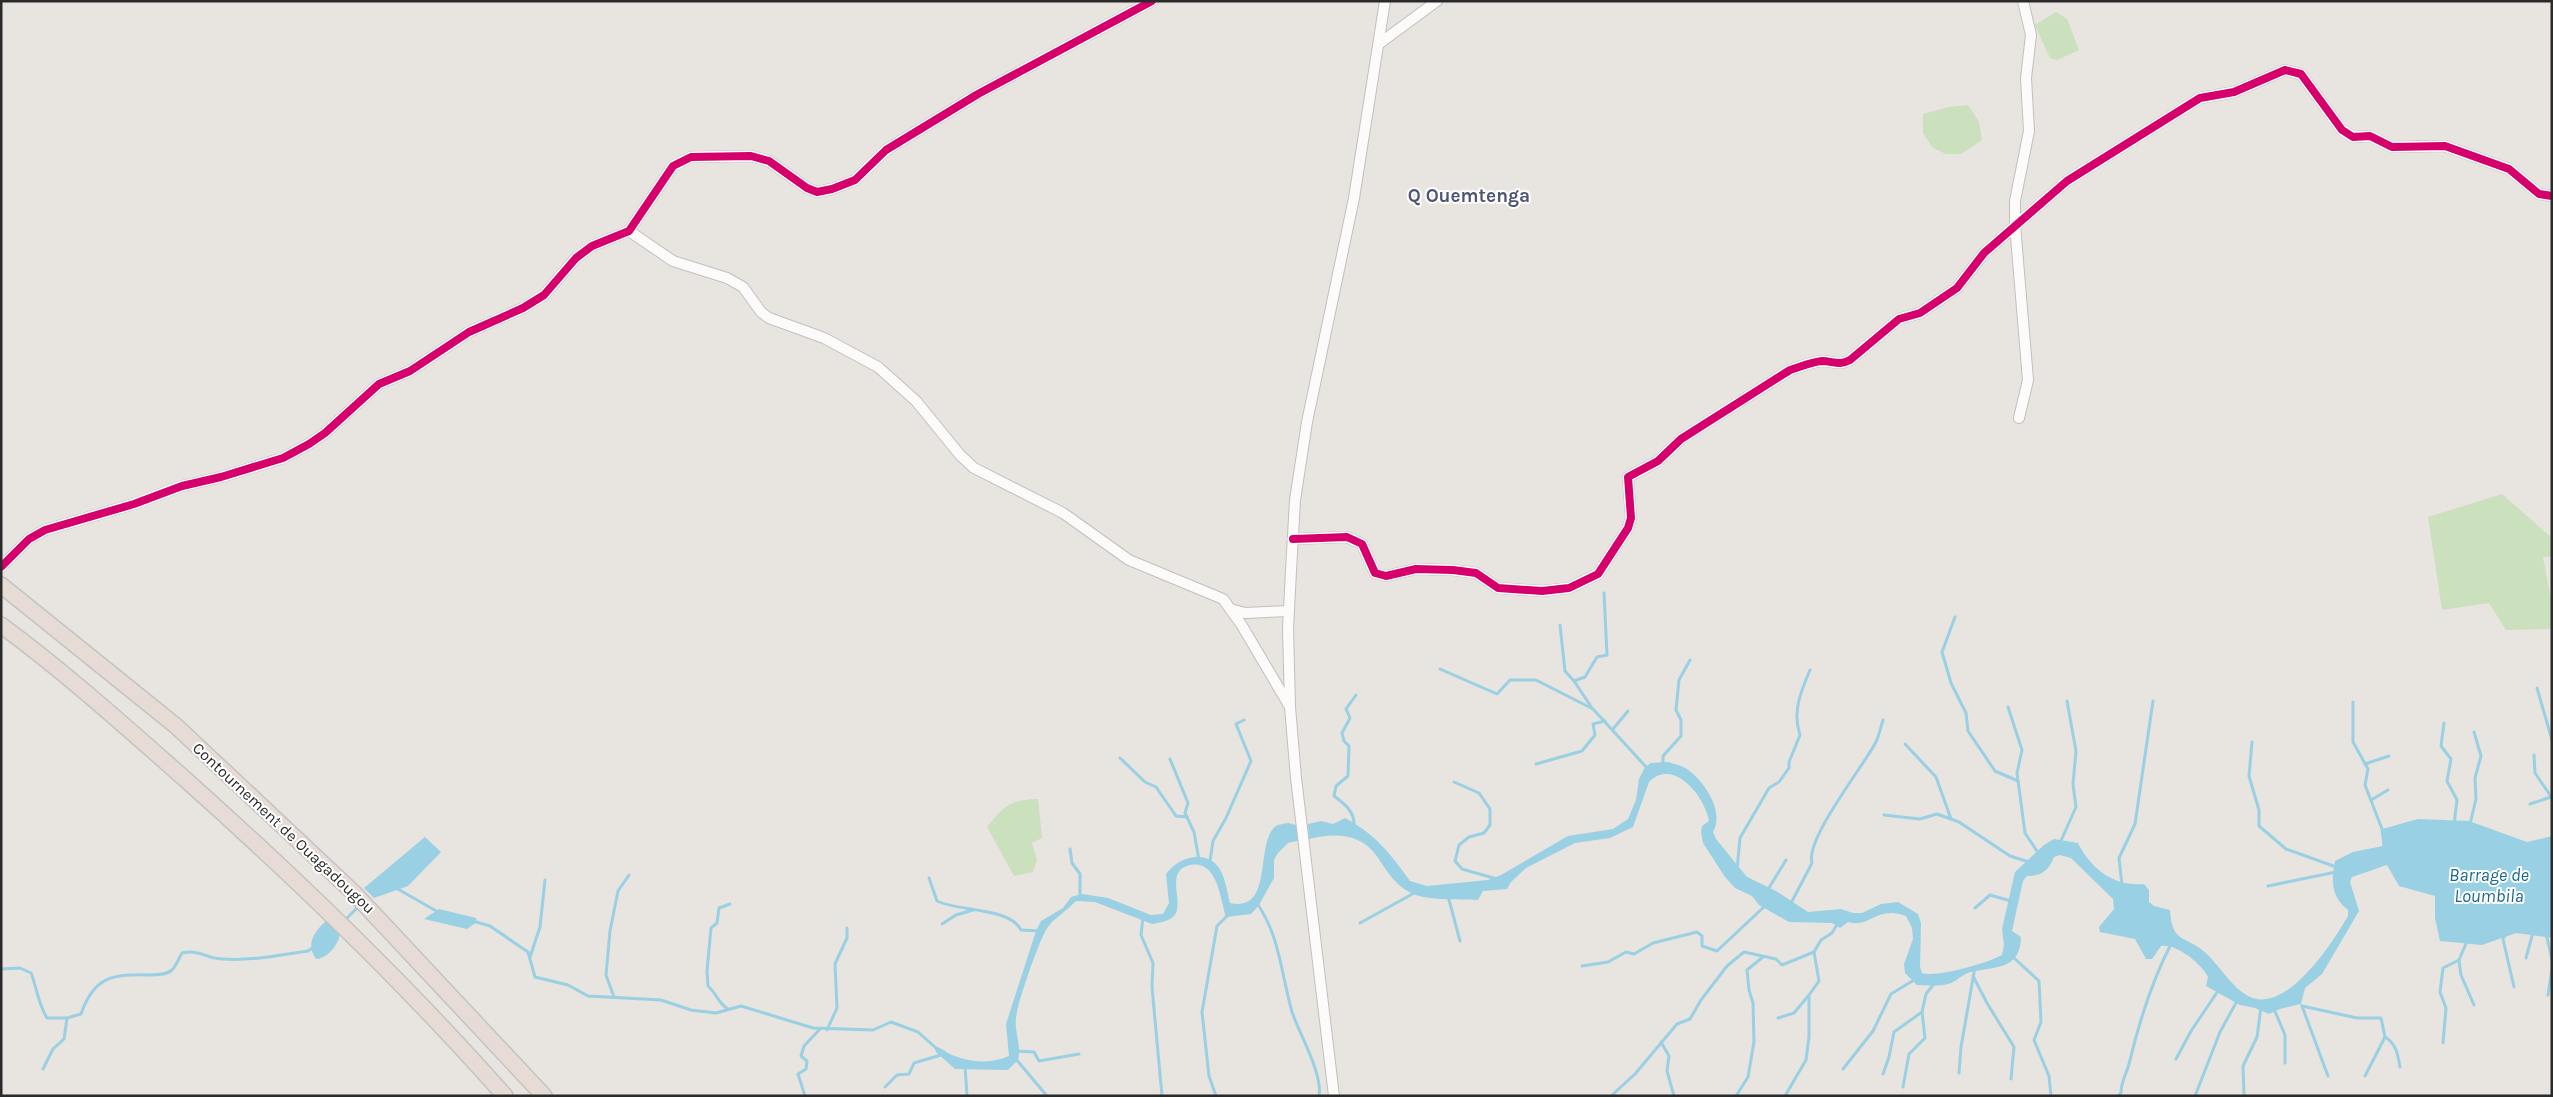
<svg xmlns="http://www.w3.org/2000/svg" width="2553" height="1097" font-family="Karla,sans-serif">
  <rect width="100%" height="100%" fill="#e8e4e0"/>
  <!-- green -->
  <g fill="#cbe0bc">
    <path d="M 2056,12 L 2067,19 L 2079,50 L 2057,60 L 2050,58 L 2035,25 Z"/>
    <path d="M 1968,105 L 1979,122 L 1982,140 L 1961,154 L 1946,154 L 1933,148 L 1923,133 L 1923,114 L 1949,107 Z"/>
    <path d="M 2502,494 L 2552,538 L 2552,557 L 2543,557 L 2552,606 L 2552,629 L 2506,630 L 2489,603 L 2442,610 L 2428,517 Z"/>
    <path d="M 1038,799 L 1042,838 L 1032,843 L 1037,860 L 1033,872 L 1014,876 L 987,827 C 1005,806 1008,800 1038,799 Z"/>
  </g>
  <!-- water -->
  <g fill="#9ad0e3">
    <path d="M 1668,762 C 1674,764 1681,765 1687,769 C 1704,781 1725,811 1713,832 L 1716,839 L 1747,877 L 1776,891 L 1808,912 L 1841,909 L 1853,913 L 1862,913 L 1881,904 L 1898,902 L 1918,914 L 1921,923 L 1920,967 L 1922,973 C 1936,978 1988,963 2002,955 L 2004,945 L 2002,929 L 2015,872 L 2044,845 L 2054,839 L 2078,843 C 2091,869 2114,887 2144,884 L 2149,890 L 2149,902 L 2154,906 L 2170,910 C 2172,946 2187,934 2208,955 C 2221,968 2232,987 2248,996 C 2286,1016 2333,942 2348,916 L 2348,910 C 2331,897 2331,881 2335,861 L 2353,852 L 2383,846 L 2382,829 L 2418,819 L 2469,821 L 2527,842 L 2552,836 L 2552,938 L 2516,933 L 2482,945 L 2440,941 L 2435,918 L 2435,896 L 2399,886 L 2387,865 L 2352,877 L 2350,882 L 2359,911 L 2322,974 L 2305,988 L 2301,1004 L 2280,1009 L 2269,1014 L 2255,1008 L 2240,1005 L 2206,986 L 2208,977 C 2202,964 2176,943 2161,946 L 2152,959 L 2146,959 L 2135,939 L 2100,932 L 2099,927 L 2114,909 L 2113,899 L 2071,858 L 2060,855 L 2054,857 C 2049,870 2042,876 2027,876 L 2023,881 L 2012,931 L 2021,937 C 2020,970 1997,966 1971,972 C 1964,973 1958,980 1951,983 C 1942,987 1927,985 1917,985 L 1905,973 L 1904,964 L 1913,939 L 1912,928 L 1906,916 C 1876,905 1870,929 1848,922 L 1840,928 L 1832,923 L 1789,922 L 1759,905 L 1752,896 L 1735,888 L 1725,877 L 1703,843 L 1701,832 L 1702,826 L 1709,821 C 1705,797 1674,757 1649,782 L 1633,827 L 1610,838 L 1575,843 L 1526,868 L 1511,882 L 1507,889 L 1483,891 L 1478,900 C 1460,899 1424,901 1409,892 C 1393,883 1386,869 1376,855 C 1360,833 1333,833 1309,839 L 1308,824 L 1321,821 L 1333,824 L 1345,818 C 1375,834 1391,854 1410,881 L 1427,886 L 1488,880 L 1501,875 L 1568,836 L 1613,829 L 1628,819 L 1636,800 L 1639,779 L 1645,767 L 1651,763 Z"/>
    <path d="M 1288,823 L 1300,826 L 1301,840 L 1288,843 L 1278,853 L 1274,860 L 1274,878 L 1259,905 L 1251,914 L 1226,917 C 1220,898 1217,856 1187,866 C 1165,873 1185,904 1174,916 C 1169,921 1159,923 1152,924 L 1095,902 L 1076,901 C 1068,910 1053,919 1048,927 C 1040,937 1017,1004 1016,1018 C 1014,1032 1022,1046 1018,1060 L 1008,1070 L 955,1069 L 936,1052 L 934,1046 C 941,1047 945,1052 952,1055 C 972,1063 989,1064 1009,1056 L 1006,1024 L 1036,931 L 1041,921 L 1063,908 L 1071,897 L 1082,894 L 1108,898 L 1151,915 L 1163,914 L 1169,903 L 1166,874 C 1174,864 1183,858 1196,857 C 1223,856 1225,882 1230,903 C 1275,913 1254,842 1276,826 C 1279,824 1285,824 1288,823 Z"/>
    <path d="M 425,837 L 441,852 L 408,886 L 374,898 L 364,888 Z"/>
    <path d="M 439,909 L 476,918 L 477,922 L 467,929 L 424,919 Z"/>
    <path d="M 327,920 L 340,934 C 338,945 328,958 316,959 C 305,943 315,931 327,920 Z"/>
  </g>
  <g fill="none" stroke-linecap="round" stroke-linejoin="round">
    <!-- stream -->
    <g stroke="#9ad0e3" stroke-width="3">
      <path d="M 1955,617 L 1942,652 L 1951,683 L 1966,713 L 1968,731 L 1995,771 L 2018,781"/>
      <path d="M 1560,625 L 1565,671 L 1574,681"/>
      <path d="M 1440,669 L 1497,694 L 1510,680 L 1536,680 L 1593,709 L 1648,769"/>
      <path d="M 2537,688 L 2552,740"/>
      <path d="M 2353,702 L 2353,742 L 2368,769 L 2365,785 L 2382,829 L 2384,846"/>
      <path d="M 2008,707 L 2022,750 L 2017,773 L 2025,833 L 2039,854"/>
      <path d="M 1592,708 L 1574,681 L 1585,677 L 1597,657 L 1607,655 L 1604,593"/>
      <path d="M 2444,723 L 2441,746 L 2451,759 L 2447,781 L 2457,800 L 2454,825"/>
      <path d="M 1613,729 L 1628,711"/>
      <path d="M 2252,742 L 2249,776 L 2259,810 L 2259,826 L 2286,849 L 2336,867"/>
      <path d="M 1905,744 L 1936,777 L 1951,819"/>
      <path d="M 2534,755 L 2535,773 L 2552,798"/>
      <path d="M 1120,758 L 1145,782 L 1156,787 L 1176,816 L 1187,817"/>
      <path d="M 1170,759 L 1188,803 L 1185,813 L 1194,832 L 1199,860"/>
      <path d="M 1536,764 L 1582,751 L 1595,735 L 1593,724 L 1605,721"/>
      <path d="M 2365,764 L 2389,756"/>
      <path d="M 1663,765 L 1663,756 L 1681,736 L 1681,720 L 1676,710 L 1679,680 L 1690,660"/>
      <path d="M 1454,782 L 1479,793 L 1490,809 L 1490,825 L 1484,833 L 1469,837 L 1459,845 L 1455,861 L 1462,869 L 1497,879"/>
      <path d="M 2371,800 L 2388,790"/>
      <path d="M 2530,804 L 2551,797"/>
      <path d="M 1884,815 L 1920,819 L 1937,814 L 1959,822 L 2010,856 L 2029,862"/>
      <path d="M 2470,824 L 2476,799 L 2475,778 L 2481,756 L 2474,732"/>
      <path d="M 1354,826 C 1355,812 1345,804 1334,796 L 1336,786 L 1348,776 L 1349,746 L 1344,741 L 1342,733 L 1350,718 L 1346,709 L 1356,695"/>
      <path d="M 2060,843 L 2076,807 L 2073,784 L 2076,751 L 2067,701"/>
      <path d="M 1070,849 L 1072,863 L 1080,874 L 1080,897"/>
      <path d="M 1210,861 L 1213,841 L 1226,818 L 1251,761 L 1236,724 L 1244,720"/>
      <path d="M 1737,870 L 1740,838 L 1769,788 L 1779,782 L 1789,768 L 1789,762 L 1800,735 C 1792,712 1801,691 1810,670"/>
      <path d="M 929,878 L 937,901 C 960,912 1009,907 1021,930 L 1040,931"/>
      <path d="M 2122,885 L 2119,858 L 2135,824 L 2153,701"/>
      <path d="M 2268,886 L 2336,872"/>
      <path d="M 396,888 L 438,912"/>
      <path d="M 1767,891 L 1786,860"/>
      <path d="M 1448,896 L 1460,941"/>
      <path d="M 1257,903 C 1280,937 1281,973 1292,1012 C 1299,1033 1323,1074 1319,1096"/>
      <path d="M 1790,905 L 1812,863 C 1805,839 1863,767 1876,742 C 1879,735 1881,727 1883,720"/>
      <path d="M 1975,908 L 1990,895 L 2011,901"/>
      <path d="M 1143,917 L 1141,935 L 1153,963 L 1152,987 L 1162,1096"/>
      <path d="M 473,921 L 490,926 L 528,952 L 535,977 L 568,985 L 588,996 L 661,1000 L 691,1010 L 716,1013 L 741,1006 L 813,1028 L 873,1030 L 891,1022 L 918,1032 L 936,1048"/>
      <path d="M 343,922 L 360,905"/>
      <path d="M 1360,923 L 1416,892"/>
      <path d="M 942,924 L 956,915 L 973,910"/>
      <path d="M 2546,933 L 2552,960"/>
      <path d="M 2506,934 L 2503,939 L 2514,987"/>
      <path d="M 530,957 L 540,927 L 545,880"/>
      <path d="M 2013,957 L 2039,981 L 2041,1022 L 2034,1040 L 2049,1076 L 2051,1096"/>
      <path d="M 2526,958 L 2533,932"/>
      <path d="M 2459,961 L 2461,975 L 2474,1005"/>
      <path d="M 1582,966 L 1608,962 L 1626,952 L 1634,954 L 1653,943 L 1697,932 L 1702,936 L 1702,946 L 1717,951 L 1766,905"/>
      <path d="M 1,969 L 20,968 L 31,973 C 37,988 38,1004 47,1018 L 67,1018 L 81,1014 C 94,976 113,974 150,975 C 157,975 166,975 172,970 C 176,966 179,958 182,953 C 201,949 206,959 223,959 C 252,961 280,955 308,951 L 314,947"/>
      <path d="M 1973,976 L 1987,1003 L 2014,1047 L 2011,1079"/>
      <path d="M 2548,995 L 2552,969"/>
      <path d="M 614,997 L 606,975 L 610,931 L 618,891 L 629,875"/>
      <path d="M 2302,1006 L 2357,1018 L 2381,1018 L 2385,1037 L 2365,1076"/>
      <path d="M 2302,1006 L 2328,1076"/>
      <path d="M 728,1009 C 718,1003 717,994 708,986 L 707,971 L 711,928 L 717,923 L 719,908 L 730,904"/>
      <path d="M 2274,1009 L 2285,1035 L 2285,1063"/>
      <path d="M 1778,1018 L 1794,1013 L 1809,995"/>
      <path d="M 827,1030 L 837,1008 L 835,964 L 847,938 L 847,928"/>
      <path d="M 2385,1037 C 2396,1043 2398,1055 2400,1067"/>
      <path d="M 1661,1042 L 1669,1056 L 1667,1071 L 1674,1096"/>
      <path d="M 2443,1043 L 2446,1008 L 2440,992 L 2443,968 L 2459,960 L 2468,939"/>
      <path d="M 1015,1051 L 1034,1052 L 1039,1061 L 1079,1054"/>
      <path d="M 1015,1058 L 1047,1096"/>
      <path d="M 2176,1059 L 2191,1031 L 2218,991"/>
      <path d="M 965,1066 L 967,1096"/>
      <path d="M 43,1069 L 53,1049 L 64,1039 L 67,1018"/>
      <path d="M 1843,1069 L 1873,1031 L 1891,994 L 1914,980"/>
      <path d="M 1959,1073 L 1961,1047 L 1975,967"/>
      <path d="M 1883,1074 L 1889,1057 L 1894,1032 L 1922,1012 L 1926,994 L 1936,981"/>
      <path d="M 885,1087 L 897,1075 L 909,1074 L 914,1063 L 941,1055"/>
      <path d="M 1903,1087 L 1909,1054 L 1925,1038 L 1922,1012"/>
      <path d="M 805,1096 L 798,1074 L 806,1069 L 807,1061 L 801,1056 L 804,1046 L 820,1029"/>
      <path d="M 1216,1096 L 1209,1076 L 1202,1012 L 1217,926 L 1227,916"/>
      <path d="M 1611,1096 L 1635,1074 L 1677,1024 L 1690,1019 L 1701,1000 L 1727,966 L 1744,952 L 1776,959 L 1782,965 L 1814,952 L 1821,940 L 1832,933 L 1838,923"/>
      <path d="M 1736,1096 L 1748,1077 L 1754,1042 L 1753,1003 L 1749,990 L 1747,970 L 1763,957"/>
      <path d="M 1785,1096 L 1806,1060 L 1809,1037 L 1809,995 L 1819,981 L 1814,952"/>
      <path d="M 2118,1096 L 2121,1093 C 2121,1081 2126,1075 2129,1064 C 2139,1022 2151,983 2171,944"/>
      <path d="M 2195,1096 L 2220,1032 L 2237,1001"/>
      <path d="M 2244,1096 L 2243,1066 L 2257,1037 L 2261,1007"/>
    </g>
    <!-- minor casing -->
    <g stroke="#c1c0c0" stroke-width="12">
      <g id="minor">
        <path d="M 1380,43 L 1437,1"/>
        <path d="M 629,231 L 673,261 L 727,278 L 743,287 L 761,312 L 769,318 L 824,338 L 878,367 L 916,401 L 960,455 L 974,468 L 1063,513 L 1129,560 L 1223,599 L 1241,624 L 1290,707"/>
        <path d="M 2019,418 L 2028,380 L 2015,225 L 2015,201 L 2029,131 L 2026,78 L 2031,35 L 2023,1"/>
        <path d="M 1293,539 L 1347,537 L 1362,544 L 1375,573 L 1386,576 L 1416,569 L 1453,570 L 1476,573 L 1498,588 L 1542,591 L 1569,588 L 1598,574 L 1628,528 L 1631,518 L 1628,477 L 1658,461 L 1681,439 L 1790,370 C 1800,367 1811,362 1822,361 C 1833,361 1839,366 1850,360 L 1899,319 L 1920,313 L 1957,288 L 1984,253 L 2067,181 L 2200,98 L 2234,92 L 2285,70 L 2301,74 L 2342,130 L 2353,137 L 2370,136 L 2392,147 L 2445,146 L 2509,169 L 2539,194 L 2552,196"/>
        <path d="M 1,567 L 29,539 L 45,530 L 134,504 L 182,486 L 221,477 L 283,458 L 309,444 L 325,433 L 379,384 L 410,371 L 469,332 L 523,308 L 544,295 L 576,258 L 592,246 L 629,231 L 673,166 L 691,157 L 751,156 L 769,161 L 807,188 L 817,192 L 832,189 L 855,180 L 886,150 L 978,94 L 1152,1"/>
        <path d="M 1230,609 L 1245,613 L 1289,611"/>
        <path d="M 1334,1096 L 1296,778 L 1290,707 L 1288,628 L 1291,571 L 1295,500 L 1307,422 L 1354,198 L 1385,1"/>
      </g>
    </g>
    <!-- highway casing -->
    <g stroke="#c4c3c1" stroke-width="18">
      <g id="highway">
        <path d="M 1,585 L 176,726 L 354,893 L 544,1096"/>
        <path d="M 1,625 C 66,673 126,727 186,780 C 298,880 406,984 505,1096"/>
      </g>
    </g>
    <!-- minor -->
    <use href="#minor" stroke="#fcfbfa" stroke-width="10"/>
    <!-- highway -->
    <use href="#highway" stroke="#e6dcd5" stroke-width="15"/>
    <!-- cycleway casing -->
    <g stroke="#fff" stroke-width="11">
      <g id="cycleway">
        <path d="M 1293,539 L 1347,537 L 1362,544 L 1375,573 L 1386,576 L 1416,569 L 1453,570 L 1476,573 L 1498,588 L 1542,591 L 1569,588 L 1598,574 L 1628,528 L 1631,518 L 1628,477 L 1658,461 L 1681,439 L 1790,370 C 1800,367 1811,362 1822,361 C 1833,361 1839,366 1850,360 L 1899,319 L 1920,313 L 1957,288 L 1984,253 L 2067,181 L 2200,98 L 2234,92 L 2285,70 L 2301,74 L 2342,130 L 2353,137 L 2370,136 L 2392,147 L 2445,146 L 2509,169 L 2539,194 L 2552,196"/>
        <path d="M 1,567 L 29,539 L 45,530 L 134,504 L 182,486 L 221,477 L 283,458 L 309,444 L 325,433 L 379,384 L 410,371 L 469,332 L 523,308 L 544,295 L 576,258 L 592,246 L 629,231 L 673,166 L 691,157 L 751,156 L 769,161 L 807,188 L 817,192 L 832,189 L 855,180 L 886,150 L 978,94 L 1152,1"/>
      </g>
    </g>
    <!-- cycleway -->
    <use href="#cycleway" stroke="#d6006c" stroke-width="8"/>
  </g>
  <g text-anchor="middle" dominant-baseline="central" stroke-width="4" stroke-linejoin="round" paint-order="stroke">
    <!-- street labels -->
    <g font-size="16" fill="#2a2a2a" stroke="#fff">
      <text transform="translate(284 828) rotate(43)">Contournement de Ouagadougou</text>
    </g>
    <!-- water labels -->
    <g font-size="18" font-style="italic" fill="#18668f" stroke="#fff">
      <text x="2489" y="875">Barrage de<tspan x="2489" dy="21">Loumbila</tspan></text>
    </g>
    <!-- quarter labels -->
    <g font-size="19" font-weight="bold" fill="#4e5576" stroke="#fff">
      <text x="1469" y="196">Q Ouemtenga</text>
    </g>
  </g>
  <!-- border -->
  <rect width="2553" height="1097" fill="none" stroke="#2a2a2a" stroke-width="5"/>
</svg>
